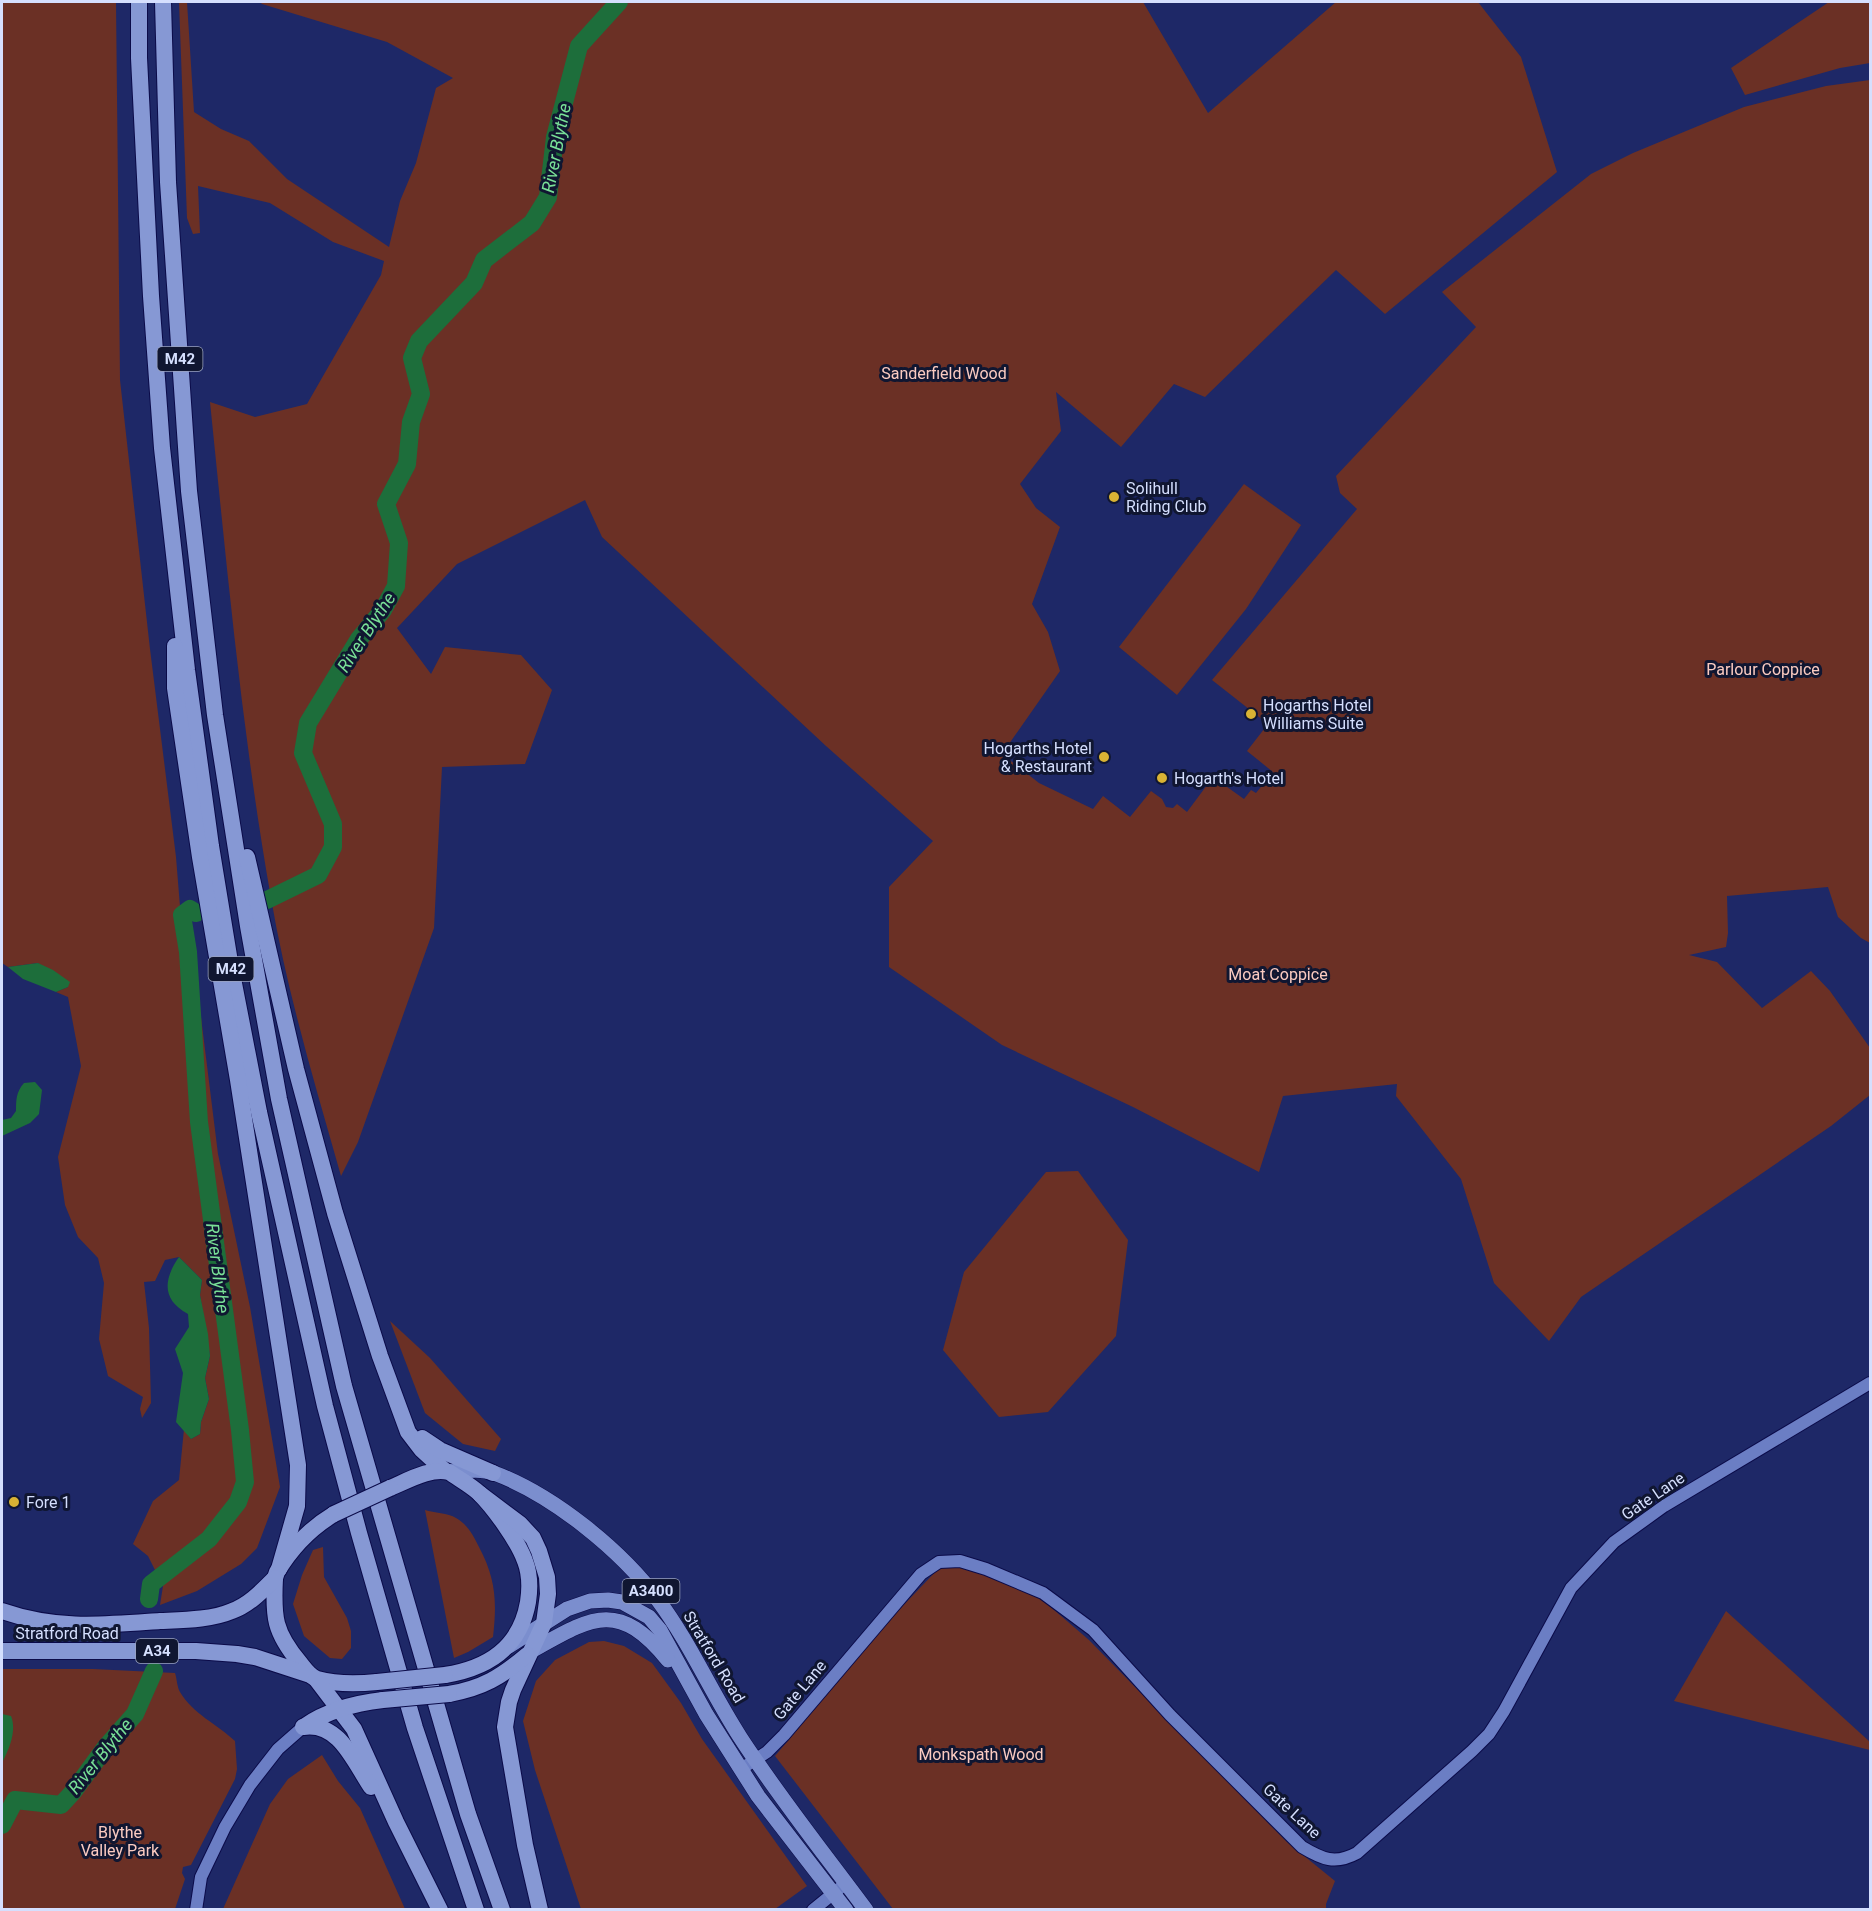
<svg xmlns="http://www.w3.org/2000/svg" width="1872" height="1911" font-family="Roboto,sans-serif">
  <rect width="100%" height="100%" fill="#1e2867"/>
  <!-- green -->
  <g fill="#6b3025">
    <path d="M 2,2 L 116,2 L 120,380 L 150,649 L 176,857 L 186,981 L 197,985 L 218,1154 L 250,1307 L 280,1487 L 257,1548 L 241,1564 L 197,1591 L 160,1605 L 163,1586 L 148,1556 L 133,1544 L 153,1501 L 179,1480 L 184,1429 L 191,1439 L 200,1434 L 201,1422 L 209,1399 L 205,1378 L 210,1356 L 200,1295 L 202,1280 L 179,1257 L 165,1260 L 155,1281 L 144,1282 L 149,1328 L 151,1403 L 142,1418 L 140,1409 L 143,1397 L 108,1376 L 99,1339 L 104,1283 L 98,1258 L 78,1237 L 65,1205 L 58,1157 L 81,1066 L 68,997 L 56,992 L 68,987 L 38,963 L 8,967 L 2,963 Z"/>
    <path d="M 179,2 L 187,2 L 194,112 L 221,129 L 249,141 L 287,179 L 389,247 L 400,201 L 416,163 L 436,88 L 453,78 L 387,42 L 262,4 L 260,2 L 1143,2 L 1208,113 L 1336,2 L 1478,2 L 1521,57 L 1557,172 L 1385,314 L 1336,270 L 1205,397 L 1174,384 L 1121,447 L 1056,392 L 1061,431 L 1020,484 L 1036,508 L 1060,527 L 1032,604 L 1048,632 L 1060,671 L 1002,754 L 1039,783 L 1093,809 L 1103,796 L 1130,817 L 1151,791 L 1162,799 L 1166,807 L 1173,808 L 1177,804 L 1187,812 L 1213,777 L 1244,799 L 1251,790 L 1256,793 L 1273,772 L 1247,751 L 1268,724 L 1212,680 L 1357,509 L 1340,493 L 1336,476 L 1476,327 L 1442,292 L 1591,174 L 1633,153 L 1744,107 L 1826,86 L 1870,80 L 1870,943 L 1861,938 L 1838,917 L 1828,887 L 1727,896 L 1728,933 L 1726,947 L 1689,955 L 1717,962 L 1762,1008 L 1811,971 L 1830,991 L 1870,1048 L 1870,1095 L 1831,1126 L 1581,1297 L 1549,1341 L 1494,1283 L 1461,1179 L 1396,1096 L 1397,1084 L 1283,1096 L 1259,1172 L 1133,1107 L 1002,1045 L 889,967 L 889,887 L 933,841 L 826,746 L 602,537 L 585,500 L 457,564 L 397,628 L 431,674 L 445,647 L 521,655 L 552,690 L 525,764 L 442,767 L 434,928 L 358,1142 L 341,1176 C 315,1084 287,992 271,898 C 242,734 227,568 210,402 L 255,417 L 307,404 L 381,275 L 384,261 L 333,242 L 270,203 L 198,186 L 200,233 L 193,234 L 187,218 Z"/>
    <path d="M 1829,2 L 1870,2 L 1870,63 L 1840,68 L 1745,95 L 1731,68 Z"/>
    <path d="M 1244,484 L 1301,525 L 1246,609 L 1177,695 L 1119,647 Z"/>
    <path d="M 1078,1171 L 1128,1240 L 1116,1336 L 1048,1412 L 999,1417 L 943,1350 L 964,1272 L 1046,1172 Z"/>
    <path d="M 390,1321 L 430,1358 L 501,1439 L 495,1451 L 463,1444 L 425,1413 Z"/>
    <path d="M 425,1510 C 434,1513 448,1513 456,1518 C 468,1525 473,1535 479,1547 C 496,1579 497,1602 493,1637 L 468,1652 L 454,1658 Z"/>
    <path d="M 323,1547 L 324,1577 L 347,1618 L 351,1631 L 351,1648 L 342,1659 L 330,1658 L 304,1636 L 293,1604 L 302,1575 L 313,1550 Z"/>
    <path d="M 941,1566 L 973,1569 L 1039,1597 L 1089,1640 L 1287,1842 L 1335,1881 L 1326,1904 L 1326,1909 L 893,1909 L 775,1756 L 896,1613 Z"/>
    <path d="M 1726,1611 L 1870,1742 L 1870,1750 L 1674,1701 Z"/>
    <path d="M 604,1641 L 624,1646 L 652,1663 L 681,1703 L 702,1739 L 807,1886 L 775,1909 L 581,1909 L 535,1770 L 523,1721 L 536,1681 L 555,1660 L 589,1642 Z"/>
    <path d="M 2,1669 L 93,1669 L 175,1673 C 177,1679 177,1687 180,1692 C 193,1714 217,1724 235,1741 L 237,1769 L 235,1779 L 191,1865 L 183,1867 L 182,1873 L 185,1879 L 175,1909 L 2,1909 Z"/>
    <path d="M 322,1755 L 338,1781 L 360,1808 L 405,1909 L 223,1909 L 270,1804 L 288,1779 Z"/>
  </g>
  <!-- water -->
  <g fill="#1d6e3b">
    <path d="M 38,963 L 53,970 L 70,982 L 68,987 L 56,992 L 23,979 L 8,967 Z"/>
    <path d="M 35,1082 L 42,1090 L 39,1114 L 30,1123 L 2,1136 L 2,1120 L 11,1118 L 16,1111 C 16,1100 16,1092 24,1083 Z"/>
    <path d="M 179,1257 L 202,1280 L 200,1295 L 208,1334 L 210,1356 L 205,1378 L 209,1399 L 201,1422 L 200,1434 L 191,1439 L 176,1422 L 183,1373 L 175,1349 L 189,1327 L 188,1314 C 162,1300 163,1280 179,1257 Z"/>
    <path d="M 2,1714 L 11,1716 C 17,1731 9,1749 2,1763 Z"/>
  </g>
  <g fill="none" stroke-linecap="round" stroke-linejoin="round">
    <!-- river -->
    <g stroke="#1d6e3b" stroke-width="18">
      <path d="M 267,900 L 318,875 L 333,847 L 333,824 L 303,753 L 308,723 L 359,639 L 383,610 L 396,586 L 399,543 L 386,504 L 407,464 L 411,422 L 421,394 L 412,358 L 419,341 L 474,283 L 484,260 L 532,223 L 548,197 L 555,137 L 579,46 L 619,2"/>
      <path d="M 149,1599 L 151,1584 L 209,1539 L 238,1502 L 245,1482 L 240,1430 L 199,1122 L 188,952 L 182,915 L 190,909 L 196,913"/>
      <path d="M 2,1825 L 15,1800 L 61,1805 L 73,1792 L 105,1748 L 135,1714 L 154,1671"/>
    </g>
    <!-- minor casing -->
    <g stroke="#0b0b49" stroke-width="14">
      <g id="minor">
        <path d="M 741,1769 L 767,1752 L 784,1735 L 921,1574 L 939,1562 L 960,1561 L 986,1569 L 1043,1593 L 1093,1630 L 1170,1715 L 1302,1847 C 1322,1859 1335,1865 1357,1853 L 1472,1751 L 1489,1734 L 1504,1711 L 1571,1588 L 1614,1542 L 1664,1506 L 1870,1383"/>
        <path d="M 196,1910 L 201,1877 L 225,1827 L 250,1785 L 278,1749 L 303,1727"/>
        <path d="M 813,1910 L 840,1888"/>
      </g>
    </g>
    <!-- major casing -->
    <g stroke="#0b0b49" stroke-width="16">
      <g id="major">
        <path d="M 449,1472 C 463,1471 480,1468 494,1473 C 553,1495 621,1550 658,1600 C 690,1643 711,1692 740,1737 C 779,1797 823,1852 866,1910"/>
        <path d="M 509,1646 L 567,1609 L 590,1601 L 608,1600 L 622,1602 L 649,1617 L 660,1630 L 706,1714 L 758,1796 L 846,1910"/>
        <path d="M 533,1650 C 592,1617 618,1599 668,1660"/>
      </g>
    </g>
    <!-- highway casing -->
    <g stroke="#0b0b49" stroke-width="18">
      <g id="highway">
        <path d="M 139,2 L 139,58 L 151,296 L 162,448 L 187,670 L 211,846 L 231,968 L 259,1112 L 325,1406 L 359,1533 L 415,1728 L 476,1910"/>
        <path d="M 163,2 L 168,182 L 189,491 L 215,715 L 248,926 L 279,1099 L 344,1386 L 468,1814 L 502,1910"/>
        <path d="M 175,646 L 175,688 L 200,857 L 238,1080 L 298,1465 L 297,1506 L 279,1569"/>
        <path d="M 247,857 L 296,1069 L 335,1213 L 380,1356 L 408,1432 L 421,1449 L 445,1471"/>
        <path d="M 422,1438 L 440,1450 L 493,1473"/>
        <path d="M 390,1488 C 407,1481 431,1467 449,1472 C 459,1479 470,1485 479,1493 C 494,1508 518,1541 525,1561 C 530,1574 530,1589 528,1602 C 520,1648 488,1668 445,1675"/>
        <path d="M 480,1494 L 520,1524 L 533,1538 L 539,1551 L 547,1577 L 548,1594 L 544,1623 L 513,1690 L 509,1702 L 505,1727 L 525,1845 L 540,1910"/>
        <path d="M 334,1514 C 309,1529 292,1547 277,1572 L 275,1578 C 273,1617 274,1632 300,1663 C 305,1669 309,1676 317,1679 C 335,1684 358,1684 377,1682"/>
        <path d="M 2,1611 C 57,1630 103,1625 160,1621 C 183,1620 211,1620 232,1611 C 249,1605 262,1591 275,1578"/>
        <path d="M 2,1651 L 196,1651 L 237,1654 L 255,1657 L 310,1675"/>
        <path d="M 316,1679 L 354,1729 L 396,1822 L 440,1910"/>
        <path d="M 449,1694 C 483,1688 501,1677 527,1655"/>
        <path d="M 305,1726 C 328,1710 357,1703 383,1700"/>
        <path d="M 303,1727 C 339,1721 354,1762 371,1787"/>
      </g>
    </g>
    <!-- minor -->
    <use href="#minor" stroke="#6b7ec4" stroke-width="12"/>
    <!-- major -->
    <use href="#major" stroke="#7b8ece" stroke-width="15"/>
    <!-- highway -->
    <use href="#highway" stroke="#8698d4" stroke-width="16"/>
    <!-- highway-bridge casing -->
    <g stroke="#0b0b49" stroke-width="18" stroke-linecap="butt">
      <g id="highway-bridge">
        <path d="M 334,1514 L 390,1488"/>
        <path d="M 377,1682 L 445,1675"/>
        <path d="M 383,1700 L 449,1694"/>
      </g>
    </g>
    <!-- highway-bridge -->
    <use href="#highway-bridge" stroke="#8698d4" stroke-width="16"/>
  </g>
  <!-- markers -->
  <g fill="#d9b334" stroke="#101631" stroke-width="2">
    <circle cx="1114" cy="497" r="6"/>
    <circle cx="1251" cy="714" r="6"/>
    <circle cx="1104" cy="757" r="6"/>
    <circle cx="1162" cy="778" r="6"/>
    <circle cx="14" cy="1502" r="6"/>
  </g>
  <g text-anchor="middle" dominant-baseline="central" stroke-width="6" stroke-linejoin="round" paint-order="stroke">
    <!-- shield labels -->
    <g fill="#101631" stroke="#9aa3c0" stroke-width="1.5">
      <rect x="157.5" y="347" width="45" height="24" rx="4.5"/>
      <rect x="208.5" y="957" width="45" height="24" rx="4.5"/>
      <rect x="622.5" y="1579" width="57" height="24" rx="4.5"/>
      <rect x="136" y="1639" width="42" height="24" rx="4.5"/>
    </g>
    <g font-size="15" font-weight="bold" fill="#d5dffe">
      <text x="180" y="359">M42</text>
      <text x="231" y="969">M42</text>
      <text x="651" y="1591">A3400</text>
      <text x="157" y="1651">A34</text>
    </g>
    <!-- park labels -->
    <g font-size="16" fill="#fbcbc1" stroke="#101631">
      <text x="944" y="373">Sanderfield Wood</text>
      <text x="1763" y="669">Parlour Coppice</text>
      <text x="1278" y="974">Moat Coppice</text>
      <text x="981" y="1754">Monkspath Wood</text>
      <text x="120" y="1832">Blythe<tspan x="120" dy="18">Valley Park</tspan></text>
    </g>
    <!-- poi labels -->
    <g font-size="16" fill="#d5dffe" stroke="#101631" text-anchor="start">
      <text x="1126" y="488">Solihull<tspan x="1126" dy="18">Riding Club</tspan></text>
      <text x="1263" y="705">Hogarths Hotel<tspan x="1263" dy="18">Williams Suite</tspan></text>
      <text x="1092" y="748" text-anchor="end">Hogarths Hotel<tspan x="1092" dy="18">&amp; Restaurant</tspan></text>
      <text x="1174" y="778">Hogarth's Hotel</text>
      <text x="26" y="1502">Fore 1</text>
    </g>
    <!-- street labels -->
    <g font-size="16" fill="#d5dffe" stroke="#101631">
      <text transform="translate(1653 1496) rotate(-34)">Gate Lane</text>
      <text x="67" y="1633">Stratford Road</text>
      <text transform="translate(714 1657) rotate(59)">Stratford Road</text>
      <text transform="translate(800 1690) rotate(-50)">Gate Lane</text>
      <text transform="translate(1292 1811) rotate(43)">Gate Lane</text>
    </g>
    <!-- water labels -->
    <g font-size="18" font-style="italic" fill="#79e097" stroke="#101631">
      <text transform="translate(556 148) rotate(-79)">River Blythe</text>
      <text transform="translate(366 632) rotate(-57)">River Blythe</text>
      <text transform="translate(218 1268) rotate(83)">River Blythe</text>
      <text transform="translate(100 1756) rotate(-51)">River Blythe</text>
    </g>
  </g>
  <!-- border -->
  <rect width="1872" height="1911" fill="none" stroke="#d5dffe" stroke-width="6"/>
</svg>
